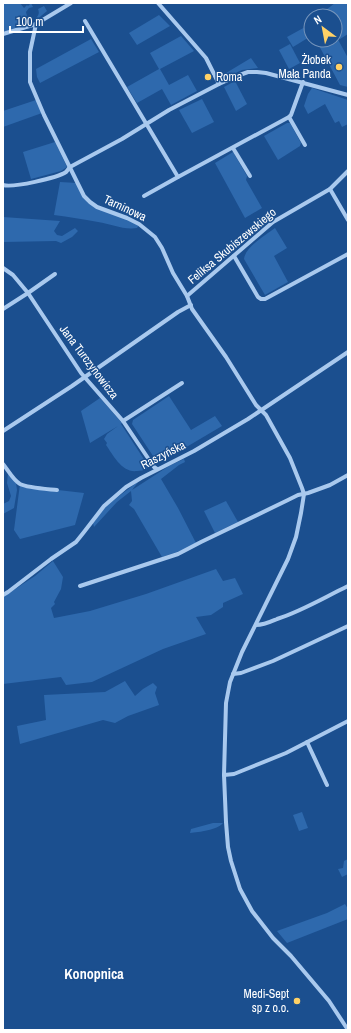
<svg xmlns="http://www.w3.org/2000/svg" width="351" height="1033" font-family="'Archivo Narrow',sans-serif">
  <rect width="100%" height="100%" fill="#1b4f8f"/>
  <!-- green -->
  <g fill="#2e69ad">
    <path d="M 3,3 L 20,3 L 24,8 L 27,5 L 28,6 L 31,3 L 33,7 L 29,8 L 26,12 L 27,16 L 24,17 L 26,22 L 29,21 L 31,23 L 3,32 Z"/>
    <path d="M 335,3 L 348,3 L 348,34 L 340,39 L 335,31 L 335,16 L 318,16 Z"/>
    <path d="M 44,6 L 47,11 L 35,21 L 35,19 C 38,16 40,14 38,9 Z"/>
    <path d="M 159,15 L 170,26 L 137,45 L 129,33 Z"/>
    <path d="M 307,26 L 311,34 L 311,36 L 293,47 L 287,37 Z"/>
    <path d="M 335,34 L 348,58 L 348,87 L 340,85 L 316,40 L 335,40 Z"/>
    <path d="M 181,36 L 194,51 L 160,69 L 169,85 L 188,75 L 197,91 L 171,105 L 162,89 L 137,103 L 127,87 L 159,69 L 150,53 Z"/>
    <path d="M 91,39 L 99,52 L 40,83 L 37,77 L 36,69 Z"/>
    <path d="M 290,44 L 300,63 L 289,69 L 279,50 Z"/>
    <path d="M 251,58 L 258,68 L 242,70 L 229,76 L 226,73 Z"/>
    <path d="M 235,81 L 247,104 L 236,111 L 224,87 Z"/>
    <path d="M 312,88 L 348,100 L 348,124 L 342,127 L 339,121 L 335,123 L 325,104 L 308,114 L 304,106 L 308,94 Z"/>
    <path d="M 202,99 L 214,122 L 192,133 L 179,110 Z"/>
    <path d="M 36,100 L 42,113 L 3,127 L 3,111 Z"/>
    <path d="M 287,123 L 290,123 L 301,143 L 300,146 L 278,160 L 264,136 Z"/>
    <path d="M 55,142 L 67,167 L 61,171 L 31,179 L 23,152 Z"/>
    <path d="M 233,152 L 247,176 L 246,180 L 262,208 L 245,218 L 215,163 Z"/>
    <path d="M 60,182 L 77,183 L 88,203 L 139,225 L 137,228 C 123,230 111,224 98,222 C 83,219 69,217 54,215 Z"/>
    <path d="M 3,217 L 60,221 L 54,231 L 57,235 L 62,236 L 75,228 L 78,231 L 72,237 L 61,243 L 56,241 L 3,242 Z"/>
    <path d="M 275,228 L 287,248 L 274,256 L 288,282 L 265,295 L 244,259 C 245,247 266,235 275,228 Z"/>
    <path d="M 169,396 L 191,430 L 215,416 L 222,426 L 178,452 L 177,450 L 173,452 L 172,455 L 161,461 L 155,459 L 132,424 L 133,420 Z"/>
    <path d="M 100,398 L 122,423 L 121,424 L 147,464 L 147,469 C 144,470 140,471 137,471 C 122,473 113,455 106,445 L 107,443 L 104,439 L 107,434 L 118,426 L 90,443 L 81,411 Z"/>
    <path d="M 184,459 L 185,462 L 179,465 L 161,479 L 178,508 L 196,543 L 183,550 L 162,557 L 134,509 L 129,505 L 132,501 L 131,491 L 117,502 L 94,527 L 93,523 L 107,505 L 139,481 L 132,490 L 169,466 Z"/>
    <path d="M 8,473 L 16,483 L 17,490 L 14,508 L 3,514 L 3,504 L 9,501 L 11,496 L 7,483 Z"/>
    <path d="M 20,484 L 32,487 L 84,493 L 75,525 L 20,539 L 14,530 Z"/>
    <path d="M 226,501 L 238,522 L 215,533 L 204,511 Z"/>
    <path d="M 53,561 L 63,577 L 61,589 L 54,602 L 55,604 L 51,608 L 54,618 L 90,611 L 146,594 L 216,569 L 223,581 L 235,578 L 243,594 L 223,603 L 223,607 L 211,615 L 196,617 L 206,634 L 163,649 L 92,682 L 66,685 L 61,677 L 3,684 L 3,597 L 35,576 Z"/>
    <path d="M 125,681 L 135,696 L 143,689 L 153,683 L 157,687 L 155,693 L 159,705 L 128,716 L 115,723 L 103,720 L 20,744 L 17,726 L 46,720 L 44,695 L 105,692 Z"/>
    <path d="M 302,812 L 308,828 L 299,831 L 293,815 Z"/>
    <path d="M 213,823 L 223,823 C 217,830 199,832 190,833 L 191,829 Z"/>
    <path d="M 348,859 L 348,874 L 342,877 L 338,869 L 343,868 L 344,861 Z"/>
    <path d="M 345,904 L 348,909 L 348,919 L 287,943 L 277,931 L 327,913 Z"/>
  </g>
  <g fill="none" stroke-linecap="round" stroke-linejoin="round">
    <!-- street -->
    <g stroke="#a9c9ee" stroke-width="4">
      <path d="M 71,3 L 36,24 L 30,52 L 30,82 L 44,115 L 84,196 L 90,202 L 97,207 L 127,218 L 139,224 L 155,237 L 162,248 L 173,273 L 187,296 L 192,309 L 226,357 L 256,405 L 266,415 L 290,458 L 302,488 L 304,494 L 301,513 L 296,537 L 288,559 L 242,652 L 230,682 L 226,703 L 224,775 L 226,822 L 228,847 L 231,861 L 240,889 L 252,911 L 273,938 L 291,956 L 329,1001 L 348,1030"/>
      <path d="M 158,3 L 206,58 L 219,84"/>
      <path d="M 85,21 L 178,177 L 289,117 L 291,115 L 303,82"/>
      <path d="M 3,34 L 36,24"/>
      <path d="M 289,117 L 305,145"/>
      <path d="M 233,148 L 250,176"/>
      <path d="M 3,185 C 13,188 57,178 66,172 C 67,171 69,168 70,167 L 122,139 L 169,110 L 219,84 L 237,76 L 248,72 L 257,72 L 266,73 L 348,95"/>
      <path d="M 330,189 L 348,220"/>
      <path d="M 144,196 L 178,177"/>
      <path d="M 234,256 L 258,297 L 261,299 L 265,299 L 348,254"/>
      <path d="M 3,268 L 13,275 L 28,293 L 81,373 L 123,421 L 154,467 L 157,469"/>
      <path d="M 187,296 L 273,222 L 330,189 L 348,171"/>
      <path d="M 3,309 L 28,293 L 55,274"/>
      <path d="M 123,421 L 182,383"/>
      <path d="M 3,431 L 72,386 L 178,312 L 191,305"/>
      <path d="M 3,464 C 8,470 13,480 20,484 C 28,488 48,489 57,490"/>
      <path d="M 80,586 L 178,554 L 201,542 L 288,500 L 298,495 L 308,493 L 330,485 L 348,475"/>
      <path d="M 3,595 L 8,592 L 51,559 L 76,542 L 84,532 L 104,506 L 126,487 L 141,478 L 194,451 L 248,419 L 348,352"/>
      <path d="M 256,625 C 264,625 270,622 277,619 C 302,611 325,597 348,586"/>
      <path d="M 233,674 L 241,673 L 273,661 L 348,626"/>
      <path d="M 307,742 L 327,785"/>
      <path d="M 224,775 L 234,774 L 286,753 L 348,721"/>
    </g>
  </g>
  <!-- markers -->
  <g fill="#ffd166" stroke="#1b4f8f" stroke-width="1.5">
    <circle cx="339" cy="67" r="4"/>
    <circle cx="208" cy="77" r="4"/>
    <circle cx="297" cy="1001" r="4"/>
  </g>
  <g text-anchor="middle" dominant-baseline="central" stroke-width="3" stroke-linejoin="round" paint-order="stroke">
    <!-- poi labels -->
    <g font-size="12" fill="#fff" stroke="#1b4f8f" text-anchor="end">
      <text x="331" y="60">Żłobek<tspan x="331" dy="14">Mała Panda</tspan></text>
      <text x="216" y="77" text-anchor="start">Roma</text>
      <text x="289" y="994">Medi-Sept<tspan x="289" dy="14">sp z o.o.</tspan></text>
    </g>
    <!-- street labels -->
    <g font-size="12" fill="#fff" stroke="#1b4f8f">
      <text transform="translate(125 208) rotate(25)">Tarninowa</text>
      <text transform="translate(232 246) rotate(-40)">Feliksa Skubiszewskiego</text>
      <text transform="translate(89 362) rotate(53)">Jana Turczynowicza</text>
      <text transform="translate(163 455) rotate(-27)">Raszyńska</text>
    </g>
    <!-- quarter labels -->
    <g font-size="14" font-weight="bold" fill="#fff" stroke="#1b4f8f">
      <text x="94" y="974">Konopnica</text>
    </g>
  </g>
  <!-- border -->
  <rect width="351" height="1033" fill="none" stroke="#ffffff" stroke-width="8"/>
  <!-- north arrow -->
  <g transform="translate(323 28) rotate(328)"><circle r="19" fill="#1b4f8f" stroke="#7695bc"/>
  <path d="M0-3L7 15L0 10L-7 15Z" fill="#ffd166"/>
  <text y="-6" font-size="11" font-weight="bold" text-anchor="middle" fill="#ffffff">N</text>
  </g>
  <!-- scale -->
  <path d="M10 26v6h73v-6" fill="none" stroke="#ffffff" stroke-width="2"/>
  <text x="16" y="26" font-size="12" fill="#ffffff" stroke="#1b4f8f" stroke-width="3" paint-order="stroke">100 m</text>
</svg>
